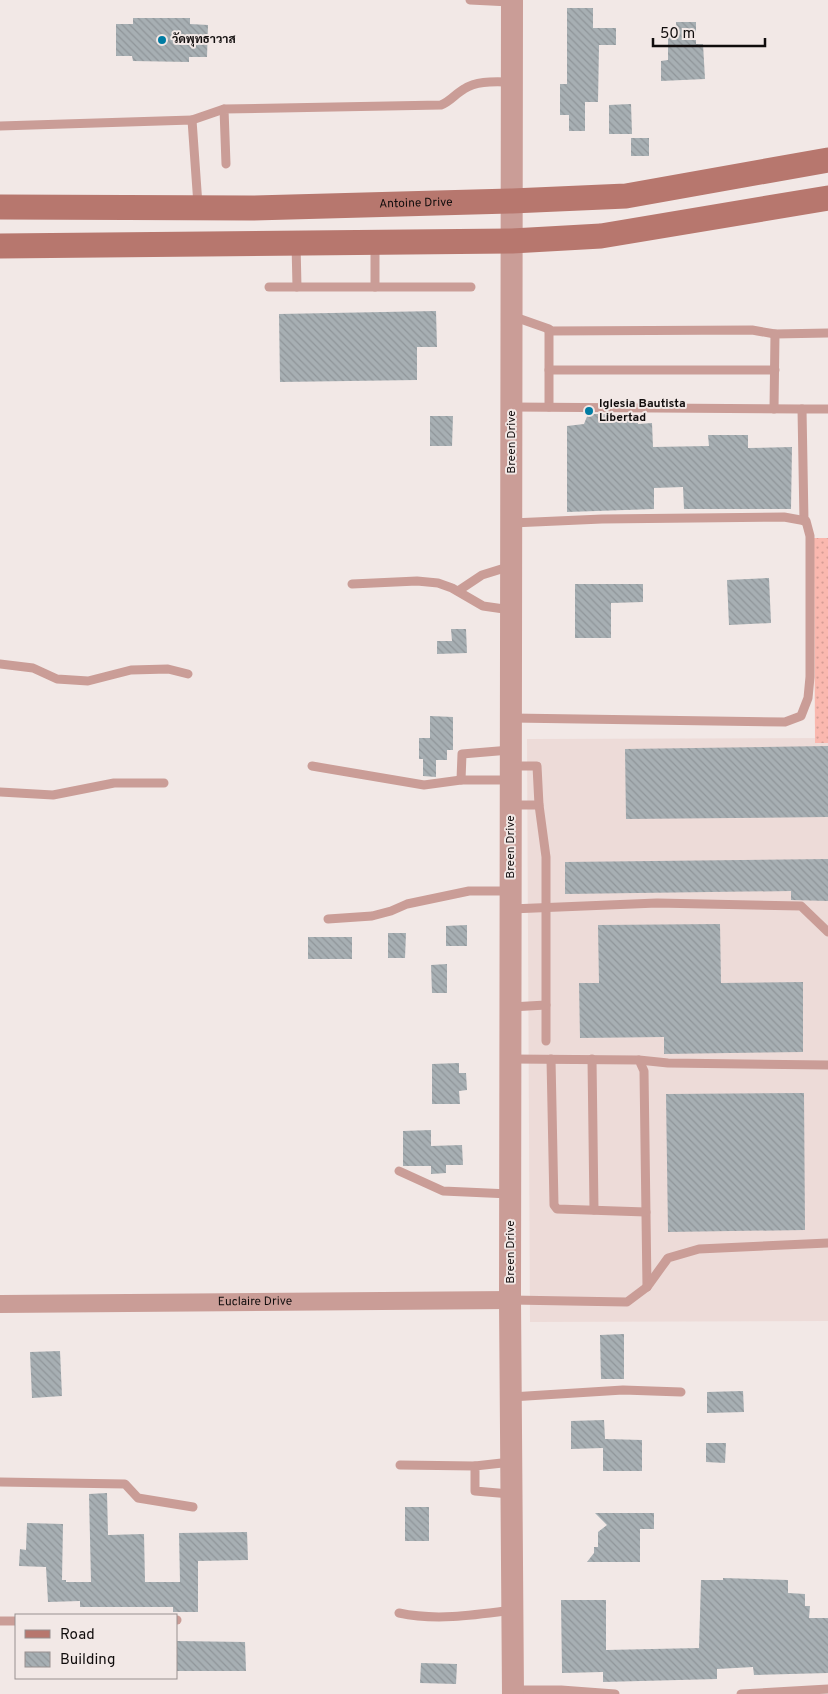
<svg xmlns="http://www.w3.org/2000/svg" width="828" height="1694" font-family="Overpass,Sarabun,sans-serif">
  <defs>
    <pattern id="grass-dots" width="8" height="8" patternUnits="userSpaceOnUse" patternTransform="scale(1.25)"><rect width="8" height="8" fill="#fab8af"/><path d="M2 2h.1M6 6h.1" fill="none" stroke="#d59d95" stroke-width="1.8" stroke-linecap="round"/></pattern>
    <pattern id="building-back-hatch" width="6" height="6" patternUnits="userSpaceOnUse" patternTransform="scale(1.25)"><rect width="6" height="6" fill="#a7afb3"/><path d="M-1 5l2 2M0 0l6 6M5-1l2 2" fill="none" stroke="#8f9599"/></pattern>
  </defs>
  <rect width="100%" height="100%" fill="#f2e8e6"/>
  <!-- built -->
  <path fill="#eddbd8" d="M 828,738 L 828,1321 L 530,1322 L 527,739 Z"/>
  <!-- grass -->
  <path fill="url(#grass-dots)" d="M 814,538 L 828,538 L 828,743 L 815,743 Z"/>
  <!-- building -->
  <g fill="url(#building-back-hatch)">
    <path d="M 567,8 L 593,8 L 593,28 L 616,28 L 616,45 L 599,45 L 598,102 L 585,102 L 585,131 L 569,131 L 569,115 L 560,115 L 560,84 L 567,84 Z"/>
    <path d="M 133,18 L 190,18 L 190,24 L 208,25 L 207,57 L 189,57 L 189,62 L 133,61 L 132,56 L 116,56 L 116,24 L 133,24 Z"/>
    <path d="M 676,22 L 696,22 L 696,44 L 703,44 L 705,79 L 661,81 L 661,61 L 668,60 L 668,37 L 677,37 Z"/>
    <path d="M 631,104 L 632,134 L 609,134 L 609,105 Z"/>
    <rect x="631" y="138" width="18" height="18"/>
    <path d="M 436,311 L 437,347 L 417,347 L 417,380 L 280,382 L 279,314 Z"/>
    <path d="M 588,414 L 638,414 L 638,424 L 652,423 L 653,447 L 709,446 L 708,435 L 748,435 L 748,448 L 792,447 L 791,509 L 684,509 L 683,487 L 654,488 L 654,509 L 567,512 L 567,426 L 584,424 Z"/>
    <path d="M 430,416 L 453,416 L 452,446 L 430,446 Z"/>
    <path d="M 769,578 L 771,623 L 729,625 L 727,580 Z"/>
    <path d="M 575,584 L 643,584 L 643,602 L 611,603 L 611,638 L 575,638 Z"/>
    <path d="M 451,629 L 466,629 L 467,653 L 437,654 L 437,641 L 452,641 Z"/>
    <path d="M 430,716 L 453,717 L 453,750 L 447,750 L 447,760 L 436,760 L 436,777 L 423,776 L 423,759 L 419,759 L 419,738 L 430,738 Z"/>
    <path d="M 828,746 L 828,817 L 626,819 L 625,749 Z"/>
    <path d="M 828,859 L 828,901 L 791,900 L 791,891 L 565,894 L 565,862 Z"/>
    <path d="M 720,924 L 721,983 L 803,982 L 803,1052 L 664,1054 L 664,1037 L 580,1038 L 579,983 L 599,983 L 598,925 Z"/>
    <path d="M 467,925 L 467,946 L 446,946 L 446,926 Z"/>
    <path d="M 388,933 L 406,933 L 405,958 L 388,958 Z"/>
    <rect x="308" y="937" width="44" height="22"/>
    <path d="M 447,964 L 447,993 L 432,993 L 431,965 Z"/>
    <path d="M 459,1063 L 459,1073 L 466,1073 L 467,1090 L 459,1091 L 460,1104 L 432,1104 L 432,1064 Z"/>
    <path d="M 804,1093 L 805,1230 L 668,1232 L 666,1094 Z"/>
    <path d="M 431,1130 L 431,1146 L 462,1145 L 463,1165 L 446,1165 L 446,1173 L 431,1174 L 431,1166 L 403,1166 L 403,1131 Z"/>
    <path d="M 624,1334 L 624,1379 L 601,1379 L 600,1335 Z"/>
    <path d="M 60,1351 L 62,1396 L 32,1398 L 30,1352 Z"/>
    <path d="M 743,1391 L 744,1412 L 707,1413 L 707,1392 Z"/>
    <path d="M 604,1420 L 605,1439 L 642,1440 L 642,1471 L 603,1471 L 603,1448 L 571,1449 L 571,1421 Z"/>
    <path d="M 706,1443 L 726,1443 L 725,1463 L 706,1462 Z"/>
    <path d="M 107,1493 L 108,1535 L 144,1534 L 145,1582 L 180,1582 L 179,1533 L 247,1532 L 248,1560 L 198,1561 L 198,1612 L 173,1612 L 173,1607 L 80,1607 L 80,1601 L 48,1602 L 46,1567 L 19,1566 L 20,1549 L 26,1550 L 27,1523 L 63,1524 L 62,1580 L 66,1580 L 66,1582 L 91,1582 L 89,1494 Z"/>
    <rect x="405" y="1507" width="24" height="34"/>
    <path d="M 595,1513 L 654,1513 L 654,1529 L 640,1529 L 640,1562 L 587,1562 L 594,1553 L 594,1547 L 598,1547 L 598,1532 L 607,1525 Z"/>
    <path d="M 723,1578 L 788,1580 L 788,1593 L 805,1594 L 805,1606 L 810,1606 L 809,1618 L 828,1618 L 828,1673 L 754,1675 L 753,1667 L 717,1669 L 717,1679 L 603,1682 L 603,1672 L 562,1673 L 561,1600 L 606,1600 L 606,1650 L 699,1648 L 701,1580 L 723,1580 Z"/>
    <path d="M 176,1641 L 245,1642 L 246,1671 L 176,1671 Z"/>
    <path d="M 421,1663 L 457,1664 L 456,1684 L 420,1683 Z"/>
  </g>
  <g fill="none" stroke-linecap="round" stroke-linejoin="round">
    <!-- service -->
    <g stroke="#ca9d97" stroke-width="9">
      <path d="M 470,0 L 511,2"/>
      <path d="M 192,120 L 224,109"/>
      <path d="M 0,126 L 192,120 L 198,205"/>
      <path d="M 226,164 L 224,109 L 441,105 C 451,101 455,94 464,89 C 478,80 496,82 511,82"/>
      <path d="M 296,243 L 297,287"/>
      <path d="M 269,287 L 471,287"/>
      <path d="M 375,287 L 375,245"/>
      <path d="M 512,316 L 549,329 L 549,407"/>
      <path d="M 549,331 L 752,330 L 775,334 L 828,333"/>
      <path d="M 549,370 L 775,370"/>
      <path d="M 512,407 L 802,409"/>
      <path d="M 774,409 L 775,334"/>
      <path d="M 804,521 L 802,409 L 828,409"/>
      <path d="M 512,523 L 602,519 L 784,517 L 806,521 L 810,536 L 810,677 L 808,698 L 801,716 L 785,722 L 512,718"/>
      <path d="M 352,584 L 417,581 L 438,583 L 452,588 L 483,606 L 511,610"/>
      <path d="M 458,591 L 482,575 L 511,566"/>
      <path d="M 0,664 L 33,668 L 57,679 L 88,681 L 131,670 L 168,669 L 188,674"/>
      <path d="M 511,750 L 462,754 L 461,780 L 511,780"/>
      <path d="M 312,766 L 424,785 L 461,780"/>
      <path d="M 511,766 L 537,766 L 539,805 L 546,857 L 546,1041"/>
      <path d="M 0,792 L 53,795 L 114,783 L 164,783"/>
      <path d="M 511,805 L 539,805"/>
      <path d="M 511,909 L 657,903 L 801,906 L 828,932"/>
      <path d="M 328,919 L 372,916 L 391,911 L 407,904 L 469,891 L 511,891"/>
      <path d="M 511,1007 L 546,1005"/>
      <path d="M 511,1059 L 639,1060 L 644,1071 L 647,1287"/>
      <path d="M 551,1059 L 554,1205 L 557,1209 L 646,1212"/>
      <path d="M 592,1059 L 594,1210"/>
      <path d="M 639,1060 L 668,1063 L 828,1065"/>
      <path d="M 399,1171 L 443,1191 L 510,1194"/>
      <path d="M 511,1300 L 627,1302 L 647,1287 L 668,1258 L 699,1249 L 828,1243"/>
      <path d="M 511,1397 L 623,1390 L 681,1392"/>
      <path d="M 511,1462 L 475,1466 L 475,1491 L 511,1494"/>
      <path d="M 400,1465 L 475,1466"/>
      <path d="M 0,1482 L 125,1484 L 138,1498 L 193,1507"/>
      <path d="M 399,1613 C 436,1621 475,1615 512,1610"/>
      <path d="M 176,1620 L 177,1620"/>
      <path d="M 0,1621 L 16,1621"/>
      <path d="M 513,1690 L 561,1690 L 615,1694"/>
      <path d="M 741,1694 L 828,1689"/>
    </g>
    <!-- minor -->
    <path stroke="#ca9d97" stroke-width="18" id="s1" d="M 0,1304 L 510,1300"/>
    <!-- tertiary -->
    <path stroke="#ca9d97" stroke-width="22" d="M 512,0 L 510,1300 L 513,1694"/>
    <!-- secondary -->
    <g stroke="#b7776e" stroke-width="25">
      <path id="s2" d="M 0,207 L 252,208 L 512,201 L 626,196 L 828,160"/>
      <path d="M 0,246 L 512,241 L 601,236 L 828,198"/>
    </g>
  </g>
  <!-- markers -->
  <g fill="#007ca3" stroke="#f2e8e6" stroke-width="2">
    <circle cx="162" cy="40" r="5"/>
    <circle cx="589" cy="411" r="5"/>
  </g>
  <g text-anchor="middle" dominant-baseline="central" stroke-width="4" stroke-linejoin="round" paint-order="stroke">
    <!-- poi labels -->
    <g font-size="12" font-weight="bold" fill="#100c0c" stroke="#f2e8e6" text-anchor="start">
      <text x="172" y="40">วัดพุทธาวาส</text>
      <text x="599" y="404">Iglesia Bautista<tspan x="599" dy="14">Libertad</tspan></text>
    </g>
    <!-- street labels -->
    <g font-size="12" fill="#100c0c" stroke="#f2e8e6">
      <text stroke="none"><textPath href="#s2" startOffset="416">Antoine Drive</textPath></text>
      <text transform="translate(512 442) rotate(-90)">Breen Drive</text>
      <text transform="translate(511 847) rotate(-90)">Breen Drive</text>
      <text transform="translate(511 1252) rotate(-90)">Breen Drive</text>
      <text stroke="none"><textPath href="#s1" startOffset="255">Euclaire Drive</textPath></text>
    </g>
  </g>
  <!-- legend -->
  <rect x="15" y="1614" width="162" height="65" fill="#f2e8e6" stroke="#98908f"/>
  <rect x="25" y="1630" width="25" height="8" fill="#b7776e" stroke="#98908f"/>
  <text x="60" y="1639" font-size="15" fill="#100c0c">Road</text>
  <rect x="25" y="1652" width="25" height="15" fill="url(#building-back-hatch)" stroke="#98908f"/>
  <text x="60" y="1664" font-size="15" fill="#100c0c">Building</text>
  <!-- scale -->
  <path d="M653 38v8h112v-8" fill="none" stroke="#100c0c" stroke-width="2.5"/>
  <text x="660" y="38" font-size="15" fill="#100c0c" stroke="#f2e8e6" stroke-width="4" paint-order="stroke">50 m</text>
</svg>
